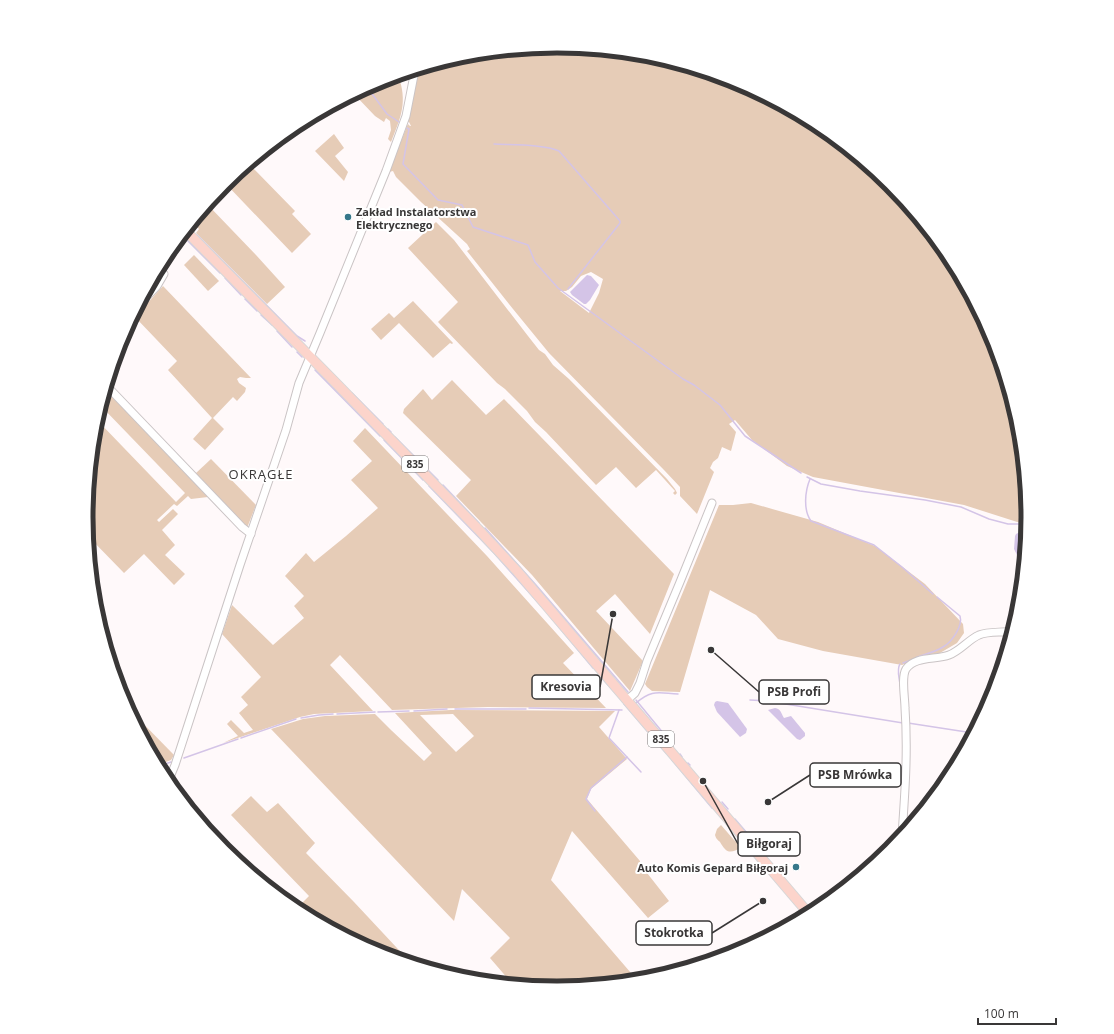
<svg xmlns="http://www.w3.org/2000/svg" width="1114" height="1034" font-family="'Open Sans',sans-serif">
  <rect width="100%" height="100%" fill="#fff9fa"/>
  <!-- green -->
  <g fill="#e6ccb7" fill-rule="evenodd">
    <path d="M 557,46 L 649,55 L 737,82 L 819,126 L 890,184 L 949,256 L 992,337 L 1019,425 L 1028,517 L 1027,525 L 964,505 L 813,477 L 787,466 L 752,440 L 735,420 L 729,424 L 736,432 L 731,451 L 722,447 L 718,458 L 713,462 L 710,468 L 714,472 L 697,514 L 680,496 L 680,487 L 664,470 L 549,353 L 513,309 L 467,251 L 470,249 L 467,244 L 421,202 L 396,177 L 393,171 L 389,172 L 407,126 L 408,124 L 410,126 L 411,126 L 409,122 L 406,121 L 417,75 L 420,69 L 465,55 ZM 591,272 L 603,279 L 599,293 L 589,313 L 560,291 L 566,291 L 572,287 L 581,276 Z"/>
    <path d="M 398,75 C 408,102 401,117 391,142 L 388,139 L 391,130 L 390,121 L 386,118 L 384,122 L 375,116 L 354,94 L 377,82 Z"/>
    <path d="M 334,134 L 344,148 L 335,156 L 348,172 L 344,181 L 315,151 Z"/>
    <path d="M 249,164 L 295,211 L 292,214 L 311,234 L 292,253 L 225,183 Z"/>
    <path d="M 207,204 L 256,255 L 285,287 L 267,304 L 196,233 L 199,229 L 197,227 L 193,230 L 189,226 Z"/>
    <path d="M 436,222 L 454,240 L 528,336 L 539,350 L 545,354 L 553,365 L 569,379 L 667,479 L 675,489 L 677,493 L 675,495 L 673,493 L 675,491 L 656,470 L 636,488 L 616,467 L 596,485 L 546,432 L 535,422 L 527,411 L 505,389 L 497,383 L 438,322 L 458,302 L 408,248 Z"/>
    <path d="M 194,255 L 219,281 L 208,291 L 184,265 Z"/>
    <path d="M 163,286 L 251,378 L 246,378 L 240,377 L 237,379 L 239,383 L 246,388 L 245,392 L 237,401 L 233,397 L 213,418 L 224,429 L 205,450 L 193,439 L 212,418 L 168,370 L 177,361 L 135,317 Z"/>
    <path d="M 413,301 L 453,343 L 452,344 L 450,343 L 433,358 L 399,323 L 381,340 L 371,329 L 389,313 L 394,318 Z"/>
    <path d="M 452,380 L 486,415 L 504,399 L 674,574 L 650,634 L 615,594 L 596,611 L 643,661 L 630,691 L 532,575 L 456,496 L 471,480 L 403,413 L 404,409 L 423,389 L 432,400 Z"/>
    <path d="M 106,389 L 208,497 L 191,499 L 188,496 L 177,506 L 174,504 L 157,520 L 159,522 L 173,509 L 178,514 L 162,530 L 175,545 L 165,555 L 185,574 L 174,585 L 144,554 L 124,573 L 88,536 L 86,517 L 95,425 L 97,420 L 176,502 L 185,493 L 101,406 Z"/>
    <path d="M 365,428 L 487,556 L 574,653 L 563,663 L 606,708 L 488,707 L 392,710 L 340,655 L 330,665 L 373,711 L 314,714 L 300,717 L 223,743 L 238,736 L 227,724 L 231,720 L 244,733 L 253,730 L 239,713 L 248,705 L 241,697 L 261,677 L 222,634 L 232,605 L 273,645 L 304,618 L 294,606 L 304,596 L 285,576 L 306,553 L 314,562 L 346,536 L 378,508 L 351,480 L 372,461 L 353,441 Z"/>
    <path d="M 211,459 L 256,505 L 247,528 L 195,474 Z"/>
    <path d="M 751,503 L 818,522 L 875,546 L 925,584 L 963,624 L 964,633 L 957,643 L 940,653 L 926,656 L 902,665 L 823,651 L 778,639 L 756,615 L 710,590 L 680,692 L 652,691 L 647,687 L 645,684 L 719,505 L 733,505 Z"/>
    <path d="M 126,706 L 174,755 L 171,760 L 158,765 Z"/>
    <path d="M 451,710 L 615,711 L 599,727 L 627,759 L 591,789 L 587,799 L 640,861 L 640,864 L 669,901 L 648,918 L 572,831 L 551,880 L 637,980 L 557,988 L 508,983 L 509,980 L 490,958 L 510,938 L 462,889 L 454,921 L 271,729 L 303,719 L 325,716 L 375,714 L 391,730 L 424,761 L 432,753 L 395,713 ZM 453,714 L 474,736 L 456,752 L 420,715 Z"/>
    <path d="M 251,796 L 267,812 L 278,803 L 315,843 L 306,853 L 354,902 L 411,963 L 377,952 L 296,909 L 309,896 L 231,815 Z"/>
    <path d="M 721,825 L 734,840 L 742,847 C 729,855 726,852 720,842 C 718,840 716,839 715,835 L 717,829 Z"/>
  </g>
  <!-- water -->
  <g fill="#d4c4e7">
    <path d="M 587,275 L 591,276 L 599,285 L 590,300 L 586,304 L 584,304 L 572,295 L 570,292 Z"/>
    <path d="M 1020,532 C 1027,536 1022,539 1021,544 L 1022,552 L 1017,555 L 1014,549 L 1015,536 L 1016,534 Z"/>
    <path d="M 717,701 L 728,703 L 747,729 L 746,733 L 740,737 L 717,712 L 714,705 L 715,702 Z"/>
    <path d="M 775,708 C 781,709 781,713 784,718 L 791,716 L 805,733 L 805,736 L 800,740 L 797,739 L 768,710 Z"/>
  </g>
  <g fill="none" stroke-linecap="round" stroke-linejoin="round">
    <!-- stream -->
    <g stroke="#d4c4e7" stroke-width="1.5">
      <path d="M 364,89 L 373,95 L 387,114 L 399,122"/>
      <path d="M 407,128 L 409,129 L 403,164 L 438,200 L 462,205 L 473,227 L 528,245 L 535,262 L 558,288 L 683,379 L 694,385 L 720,405 L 745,436 L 801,473"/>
      <path d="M 494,144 C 510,145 545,144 559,151 L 620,221 L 620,223 L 568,289"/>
      <path d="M 189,227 L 191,229"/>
      <path d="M 182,235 L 183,236"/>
      <path d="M 197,235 L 297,336 L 305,341"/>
      <path d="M 188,241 L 220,273"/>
      <path d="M 225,278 L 241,295"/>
      <path d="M 245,299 L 257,311"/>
      <path d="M 261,315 L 272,325"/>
      <path d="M 277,331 L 292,347"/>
      <path d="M 297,352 L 302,357"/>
      <path d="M 315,370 L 380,436"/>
      <path d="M 352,393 L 383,424"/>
      <path d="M 388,429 L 391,432"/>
      <path d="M 395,437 L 418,460"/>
      <path d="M 384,440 L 423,480"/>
      <path d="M 423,465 L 438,480"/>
      <path d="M 807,477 L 821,484 L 860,491 L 925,500 L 961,507 L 989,519 L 1008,524 L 1027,524"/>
      <path d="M 810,479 C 805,491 803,510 811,521 L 874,545 L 902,567 L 933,594"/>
      <path d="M 443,485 L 479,523"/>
      <path d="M 429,486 L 494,553 L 542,607"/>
      <path d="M 485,528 L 536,585 L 628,692"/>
      <path d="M 548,614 L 593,668"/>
      <path d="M 917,657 C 926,654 935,652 943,647 C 952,642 963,626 960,616 L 937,597"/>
      <path d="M 903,663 L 911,660"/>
      <path d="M 900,664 C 896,670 900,679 900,686"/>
      <path d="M 599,675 L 617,695"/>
      <path d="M 636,700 L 673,745"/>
      <path d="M 750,700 L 767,701 L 903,723"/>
      <path d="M 636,703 C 652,689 658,693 678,694"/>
      <path d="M 624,704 L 666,753"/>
      <path d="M 529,708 L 622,710"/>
      <path d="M 455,709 L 526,709"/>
      <path d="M 619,710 L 609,738 L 641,772"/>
      <path d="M 414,711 L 447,709"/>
      <path d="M 378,712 L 409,711"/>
      <path d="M 337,714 L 375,712"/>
      <path d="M 301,718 L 319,715 L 333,714"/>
      <path d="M 908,723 L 973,733"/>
      <path d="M 241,738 L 296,719"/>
      <path d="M 680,754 L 682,757"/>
      <path d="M 184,758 L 238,739"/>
      <path d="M 672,760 L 712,808"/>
      <path d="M 688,763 L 690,765"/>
      <path d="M 159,766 L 171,762"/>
      <path d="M 722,802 L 728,809"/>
      <path d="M 595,811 L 586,799 L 591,788 L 627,757"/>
      <path d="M 735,819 L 747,833"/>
    </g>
    <!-- minor casing -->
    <g stroke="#cac4c5" stroke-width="9">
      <g id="minor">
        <path d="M 139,305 L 157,286 L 164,274"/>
        <path d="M 107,386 L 242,527 L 251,534"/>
        <path d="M 627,700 L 635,693 L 640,683 L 647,661 L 680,582 L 712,503"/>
        <path d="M 168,782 L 175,765 L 240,565 L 286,430 L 299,383 L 320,333 L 386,171 L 406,116 L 415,70"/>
        <path d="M 902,835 C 905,793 908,751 905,708 C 905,698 901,677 906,669 C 915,656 936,660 949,655 C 960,651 968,640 979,635 C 989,631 1002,633 1012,631"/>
      </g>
    </g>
    <!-- major casing -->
    <g stroke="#d7d7d7" stroke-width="11">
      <path id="major" d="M 186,231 L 334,381 L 478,529 L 517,571 L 809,914"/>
    </g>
    <!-- minor -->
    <use href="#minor" stroke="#fff" stroke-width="7"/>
    <!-- major -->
    <use href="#major" stroke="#fcd4cb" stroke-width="9"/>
  </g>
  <!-- markers -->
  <g fill="#36778a" stroke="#fff" stroke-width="1.5">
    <circle cx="348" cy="217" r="4"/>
    <circle cx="796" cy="867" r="4"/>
  </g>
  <g text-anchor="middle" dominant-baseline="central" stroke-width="4" stroke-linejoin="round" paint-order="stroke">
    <!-- shield labels -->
    <g fill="#fff" stroke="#747373" stroke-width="1">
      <rect x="402" y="456" width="26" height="16" rx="3"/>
      <rect x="648" y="731" width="26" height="16" rx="3"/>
    </g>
    <g font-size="10" font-weight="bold" fill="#393737">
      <text x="415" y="464">835</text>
      <text x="661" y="739">835</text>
    </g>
    <!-- poi labels -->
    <g font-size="11" font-weight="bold" fill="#393737" stroke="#fff" text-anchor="start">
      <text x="356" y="211">Zakład Instalatorstwa<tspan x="356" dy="13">Elektrycznego</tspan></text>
      <text x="788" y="867" text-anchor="end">Auto Komis Gepard Biłgoraj</text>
    </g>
    <!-- quarter labels -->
    <g font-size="13" letter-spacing="1" fill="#393737" stroke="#fff">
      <text x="261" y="474">OKRĄGŁE</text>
    </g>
  </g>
  <!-- crop -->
  <path d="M0 0H1114V1034H0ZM93 517a464 464 0 1 1 928 0a464 464 0 1 1-928 0Z" fill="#fff" fill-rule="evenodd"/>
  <path fill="none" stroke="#393737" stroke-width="5" d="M93 517a464 464 0 1 1 928 0a464 464 0 1 1-928 0Z"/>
  <!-- callouts -->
  <path fill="none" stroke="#393737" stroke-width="1.5" d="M613 614L600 687M711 650L759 692M768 802L810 775M703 781L738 844M763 901L712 933"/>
  <g fill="#393737" stroke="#fff" stroke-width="1.5">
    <circle cx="613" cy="614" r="4"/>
    <circle cx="711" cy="650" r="4"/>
    <circle cx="768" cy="802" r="4"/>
    <circle cx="703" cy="781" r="4"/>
    <circle cx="763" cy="901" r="4"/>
  </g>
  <g fill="#fff" stroke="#393737" stroke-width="1.5">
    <rect x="532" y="675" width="68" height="24" rx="4"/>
    <rect x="759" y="680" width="70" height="24" rx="4"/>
    <rect x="810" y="763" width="91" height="24" rx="4"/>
    <rect x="738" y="832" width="62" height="24" rx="4"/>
    <rect x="636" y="921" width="76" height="24" rx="4"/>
  </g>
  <g font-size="12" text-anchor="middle" font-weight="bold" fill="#393737">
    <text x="566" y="691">Kresovia</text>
    <text x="794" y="696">PSB Profi</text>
    <text x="855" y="779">PSB Mrówka</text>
    <text x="769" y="848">Biłgoraj</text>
    <text x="674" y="937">Stokrotka</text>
  </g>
  <!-- scale -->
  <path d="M978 1018v6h78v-6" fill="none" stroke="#393737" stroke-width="2"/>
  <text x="984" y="1018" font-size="12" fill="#393737" stroke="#ffffff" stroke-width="3" paint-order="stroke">100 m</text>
</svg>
